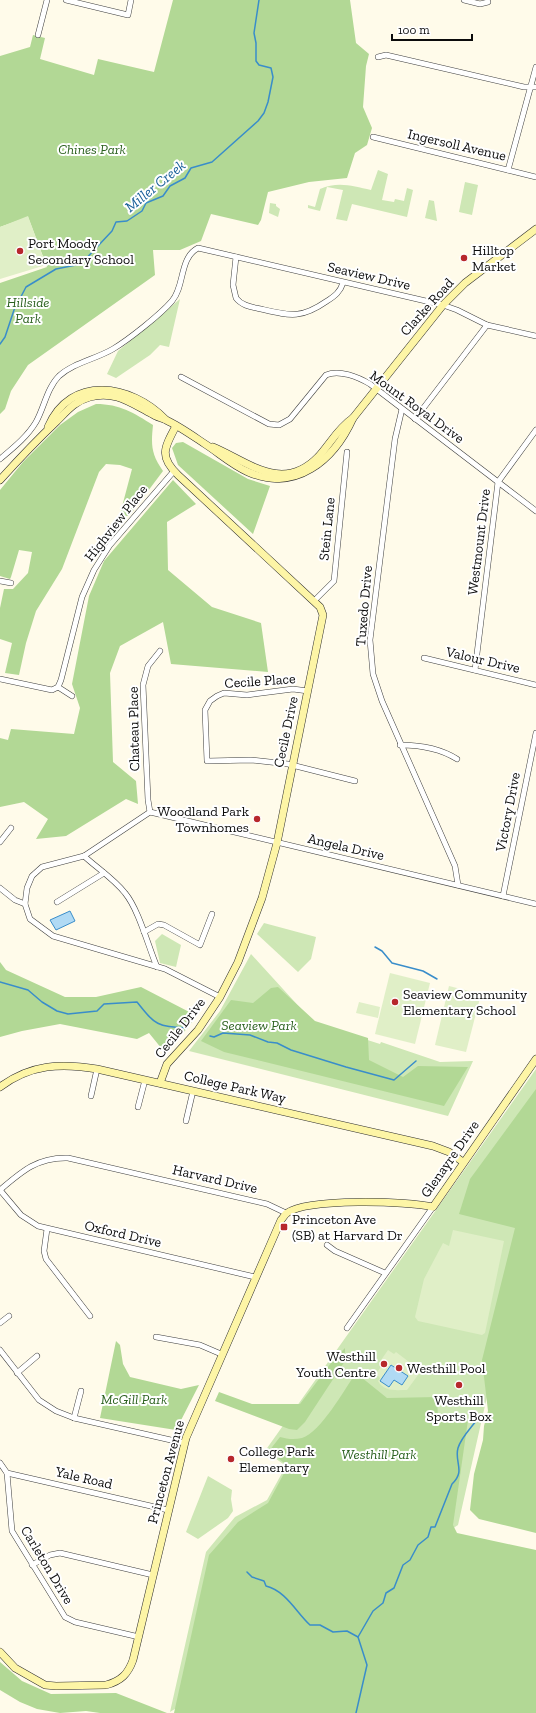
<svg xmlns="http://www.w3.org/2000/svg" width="536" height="1713" font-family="'Zilla Slab',serif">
  <rect width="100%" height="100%" fill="#fffbea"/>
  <!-- green -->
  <g fill="#cee7b5">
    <path d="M 378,170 L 388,174 L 382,200 L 394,202 L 395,199 L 404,201 L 407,188 L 413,190 L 407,217 L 352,204 L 347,221 L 336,219 L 343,190 L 327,187 L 320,211 L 308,208 L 308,205 L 315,207 L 320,189 C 338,181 353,186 371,190 Z"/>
    <path d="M 465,182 L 478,185 L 472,215 L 459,212 Z"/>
    <path d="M 429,200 L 434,201 L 437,221 L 425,218 Z"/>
    <path d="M 270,203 L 276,204 L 276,206 L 280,209 L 278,217 L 269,213 Z"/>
    <path d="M 180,299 L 169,347 L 160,345 L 150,355 L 116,378 L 107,374 L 118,351 Z"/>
    <path d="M 264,923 L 316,937 L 311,959 L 298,972 L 257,934 Z"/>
    <path d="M 162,934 L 181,945 L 176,967 L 160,963 L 155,941 Z"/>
    <path d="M 251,954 L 314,1023 L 380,1044 L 381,1042 L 440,1062 L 473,1061 L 448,1116 L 189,1051 L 220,1011 Z"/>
    <path d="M 536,1069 L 536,1180 L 458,1525 L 312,1621 L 170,1712 L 206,1552 L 235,1517 L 267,1500 L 286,1466 L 265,1451 Z"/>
    <path d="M 208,1476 L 232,1490 L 231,1499 L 233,1511 L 228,1518 L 198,1539 L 186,1532 Z"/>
  </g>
  <!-- forest -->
  <g fill="#b2d895">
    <path d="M 173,0 L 350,0 L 356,43 L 369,54 L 366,66 L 363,107 L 372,128 L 367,145 L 355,153 L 347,178 L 309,182 L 268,192 L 261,220 L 258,225 L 211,214 L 201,241 L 180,250 L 153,250 L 155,275 L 28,365 L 11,391 L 5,409 L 0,414 L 0,283 L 47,267 L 28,217 L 0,227 L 0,56 L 30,47 L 33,35 L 45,38 L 40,59 L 94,75 L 98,59 L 154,72 Z"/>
    <path d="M 96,404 C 120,404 134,413 153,425 C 151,445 151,454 163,471 L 130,515 L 119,518 L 132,469 L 120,465 L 106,464 L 99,472 L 62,569 L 36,611 L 26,643 L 19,675 L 5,673 L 12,643 L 0,639 L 0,608 L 4,589 L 13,589 L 28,573 L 32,552 L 19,550 L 11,577 L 10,579 L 0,576 L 0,490 L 23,462 L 60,425 L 78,412 Z"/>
    <path d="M 183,442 L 248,479 L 270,486 L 253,534 L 178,465 L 172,448 L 176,443 Z"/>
    <path d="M 173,480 L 196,504 L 167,522 L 168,570 L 212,607 L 261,623 L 268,672 L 171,664 L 163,622 L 120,646 L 110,673 L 113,762 L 136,781 L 138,804 L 126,799 L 66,836 L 36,839 L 48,819 L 24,802 L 0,807 L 0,738 L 8,740 L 11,729 L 74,734 L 80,708 L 72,684 L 89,596 L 104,561 Z"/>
    <path d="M 0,962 L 6,970 L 65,997 L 96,997 L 141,987 L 197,1016 L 166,1054 L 149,1033 L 137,1039 L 60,1024 L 22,1031 L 0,1037 Z"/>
    <path d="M 278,987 L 315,1021 L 368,1038 L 369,1060 L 403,1077 L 418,1066 L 468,1067 L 444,1106 L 224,1052 L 201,1041 L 231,1000 L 253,1003 L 271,988 Z"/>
    <path d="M 536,1089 L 536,1533 L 479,1519 L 470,1510 L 474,1474 L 483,1440 L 484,1426 L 488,1411 L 482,1360 L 515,1228 L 459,1214 L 470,1179 Z"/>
    <path d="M 116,1341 L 120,1345 L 123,1364 L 130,1377 L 181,1389 L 199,1385 L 176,1430 L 100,1418 Z"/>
    <path d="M 345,1348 L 345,1361 L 305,1422 L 297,1430 L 289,1429 L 215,1401 L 219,1392 L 252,1404 L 300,1404 L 334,1359 Z"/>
    <path d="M 356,1373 L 387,1398 L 437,1397 L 438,1418 L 468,1420 L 453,1525 L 457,1533 L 536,1550 L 536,1713 L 174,1713 L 209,1555 L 238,1522 L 268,1503 L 288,1466 L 269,1451 L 280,1437 C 287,1439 294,1440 302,1438 C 321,1432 344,1390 356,1373 Z"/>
    <path d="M 0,1662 L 22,1681 L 51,1694 L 116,1693 L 167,1713 L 100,1713 L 86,1711 L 60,1713 L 37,1709 L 20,1702 L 0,1690 Z"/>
  </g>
  <!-- pitch -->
  <g fill="#e0efc7">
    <path d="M 28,216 L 46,265 L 0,279 L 0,227 Z"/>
    <path d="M 390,973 L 430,983 L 415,1044 L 375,1034 Z"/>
    <path d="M 449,986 L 481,994 L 466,1052 L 435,1045 Z"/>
    <path d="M 359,1002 L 380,1007 L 378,1018 L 356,1013 Z"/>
    <path d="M 453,1230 L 504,1241 L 485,1333 L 482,1335 L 418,1321 L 415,1317 L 424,1279 L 443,1243 L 449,1246 Z"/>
    <path d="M 388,1350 L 394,1354 L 396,1352 L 421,1371 L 407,1390 C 396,1390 384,1392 378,1381 L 380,1378 L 376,1374 L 382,1365 L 379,1363 Z"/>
  </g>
  <!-- water -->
  <g fill="#b0daf4" stroke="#398dca">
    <path d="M 70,911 L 75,921 L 56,930 L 50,920 Z"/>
    <path d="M 391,1365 L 408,1376 L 402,1385 L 394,1380 L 389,1387 L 380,1381 Z"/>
  </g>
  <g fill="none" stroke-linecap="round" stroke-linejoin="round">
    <!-- stream -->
    <g stroke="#398dca" stroke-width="1.5">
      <path d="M 0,344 L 5,337 L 14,310 L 26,287 L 56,269 L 81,264 L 112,231 L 116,222 L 127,221 L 142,211 L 146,203 L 163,196 L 170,186 L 185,178 L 191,168 L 212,162 L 258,121 L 264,113 L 268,102 L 273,77 L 271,68 L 259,65 L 256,61 L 256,43 L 254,33 L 259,0"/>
      <path d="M 375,947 L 382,951 L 392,963 L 423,971 L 437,979"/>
      <path d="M 0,982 L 28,990 L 42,1002 L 57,1011 L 68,1014 L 97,1011 L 104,1004 L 137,1002 C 156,1026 157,1026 187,1028"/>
      <path d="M 210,1036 L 214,1037 L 223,1033 L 250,1035 L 268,1042 L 277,1043 L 291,1050 L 346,1067 L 394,1080 L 416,1061"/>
      <path d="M 247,1572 L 252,1577 L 264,1581 L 266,1586 C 286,1591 296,1612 310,1625 L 320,1625 L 333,1632 L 347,1631 L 358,1637 L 367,1665 L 356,1713"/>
      <path d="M 358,1637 L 373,1611 L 383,1603 L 386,1593 L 394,1588 L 403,1565 L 410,1560 L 418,1545 L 428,1537 L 431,1527 L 435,1527 L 452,1484 C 466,1471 454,1462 458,1448 C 461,1438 470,1429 476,1421"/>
    </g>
    <!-- street casing -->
    <g stroke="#3e3e3e" stroke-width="6">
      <g id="street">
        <path d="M 66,0 L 128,15 L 131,0"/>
        <path d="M 464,0 L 480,4 L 488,2"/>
        <path d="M 38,35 L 47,0"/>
        <path d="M 378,57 L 386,55 L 524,87 L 536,87"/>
        <path d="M 373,137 L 536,177"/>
        <path d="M 508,170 L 536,67"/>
        <path d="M 236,257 L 233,285 L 236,298 C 242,306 252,307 261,309 C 291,316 301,319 327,301 C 335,296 340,292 343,283"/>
        <path d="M 181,377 L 269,424 L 279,425 L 290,419 L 326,375 C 339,369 358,377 370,384 L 536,511"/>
        <path d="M 402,409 L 395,439 L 370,640 L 373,674 L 382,701 L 455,866 L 458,885"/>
        <path d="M 415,419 L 487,325"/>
        <path d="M 0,459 C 13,448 27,437 36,422 C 44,408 47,388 59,376 C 73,363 96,359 113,349 C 128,340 160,315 172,301 C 185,286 179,258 198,248 L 443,305 L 457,310 L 487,325 L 536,336"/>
        <path d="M 0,581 L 11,583"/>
        <path d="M 314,601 L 334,581 L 347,452"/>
        <path d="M 424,658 L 536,685"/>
        <path d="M 475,670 L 498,482 L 536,430"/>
        <path d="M 0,679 L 52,690 L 58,687"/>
        <path d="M 58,687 L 61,680 L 82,597 L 94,570 L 110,545 L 174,471"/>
        <path d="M 58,687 L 72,696"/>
        <path d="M 308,691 L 293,689 L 247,695 L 224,693 L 217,696 L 210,701 L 205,710 L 207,761 L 251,760 L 288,764 L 355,781"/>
        <path d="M 400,745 C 419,745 441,749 457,759"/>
        <path d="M 150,812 L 536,904"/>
        <path d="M 150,812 L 84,856 L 42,867 L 32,876 L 27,888 L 25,904 L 30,919 L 53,936 L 165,969 L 220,997"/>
        <path d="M 150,812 L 148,800 L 143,685 L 148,666 L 160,651"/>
        <path d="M 0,842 L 11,828"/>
        <path d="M 84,856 C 97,868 114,879 125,893 C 139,910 148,946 157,967"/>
        <path d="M 0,888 L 15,900 L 25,904"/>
        <path d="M 503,896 L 536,733"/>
        <path d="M 57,902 L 104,873"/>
        <path d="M 144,932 L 158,924 L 164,925 L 200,945 L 212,914"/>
        <path d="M 91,1096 L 97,1069"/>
        <path d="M 138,1107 L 145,1080"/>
        <path d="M 186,1121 L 193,1091"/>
        <path d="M 0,1190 C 22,1171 38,1157 68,1158 L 267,1204 L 286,1213"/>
        <path d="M 0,1190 L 21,1215 L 38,1226 L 255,1277"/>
        <path d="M 47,1229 L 44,1251 L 46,1259 L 90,1316"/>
        <path d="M 327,1245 L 335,1251 L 385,1273"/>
        <path d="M 0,1323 L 9,1316"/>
        <path d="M 347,1328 L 433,1207"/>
        <path d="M 156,1337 L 200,1345 L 221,1354"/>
        <path d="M 0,1350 L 39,1400 L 56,1411 L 74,1418 L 184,1443"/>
        <path d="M 17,1373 L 37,1356"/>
        <path d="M 74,1418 L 81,1391"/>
        <path d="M 0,1463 L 7,1473 L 168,1510"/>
        <path d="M 7,1473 L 12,1531 L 65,1617 L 75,1622 L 139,1637"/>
        <path d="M 32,1565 L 50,1555 L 60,1553 L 153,1575"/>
      </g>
    </g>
    <!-- secondary casing -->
    <g stroke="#2d2d2d" stroke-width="8">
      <g id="secondary">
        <path d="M 48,427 C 71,374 131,384 165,419"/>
        <path d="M 213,447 C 247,461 282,494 318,457 C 330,444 338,428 353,418"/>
        <path d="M 0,480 C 18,460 37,440 57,421 C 67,411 75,401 90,397 C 115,390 132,404 152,414 C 156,417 162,418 166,420 C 179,426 193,436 205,444 C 219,453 232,465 248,472 C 296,493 334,460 353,418 L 443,305 L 465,283 L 536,229"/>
        <path d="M 160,1083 L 167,1064 L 198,1030 L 220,997 L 238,962 L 262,898 L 277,843 L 323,615 L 320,607 L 178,475 C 159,457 164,448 176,426"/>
        <path d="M 0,1087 C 31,1064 61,1063 97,1069 L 433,1146 L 449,1152 L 463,1162"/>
        <path d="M 0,1652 L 15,1668 L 45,1685 L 56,1686 L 106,1685 C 121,1681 128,1674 133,1660 L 186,1438 L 281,1220 C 283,1218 285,1214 287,1213 C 308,1198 407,1201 433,1207 L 536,1059"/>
      </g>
    </g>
    <!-- street -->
    <use href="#street" stroke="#fff" stroke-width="5"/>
    <!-- secondary -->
    <use href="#secondary" stroke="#fdf5a6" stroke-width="7"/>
  </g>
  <!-- markers -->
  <g fill="#b7272c" stroke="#fff" stroke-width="1.5">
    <circle cx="20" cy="251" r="4"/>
    <circle cx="464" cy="258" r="4"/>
    <circle cx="257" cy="819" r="4"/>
    <circle cx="395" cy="1002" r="4"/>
    <rect x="280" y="1223" width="8" height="8" rx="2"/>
    <circle cx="384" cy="1364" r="4"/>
    <circle cx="399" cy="1368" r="4"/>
    <circle cx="459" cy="1385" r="4"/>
    <circle cx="231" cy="1459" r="4"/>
  </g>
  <g text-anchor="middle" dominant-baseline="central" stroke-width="4" stroke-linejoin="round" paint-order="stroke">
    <!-- street labels -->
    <g font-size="14" fill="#0b0b0b" stroke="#fff">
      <text transform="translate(457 145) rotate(13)">Ingersoll Avenue</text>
      <text transform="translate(369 276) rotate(13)">Seaview Drive</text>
      <text transform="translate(427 307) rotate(-48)">Clarke Road</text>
      <text transform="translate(417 407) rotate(36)">Mount Royal Drive</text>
      <text transform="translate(116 523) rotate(-52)">Highview Place</text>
      <text transform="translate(327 529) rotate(-84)">Stein Lane</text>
      <text transform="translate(479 542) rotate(-83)">Westmount Drive</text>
      <text transform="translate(364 606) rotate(-85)">Tuxedo Drive</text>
      <text transform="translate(483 660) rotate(13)">Valour Drive</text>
      <text transform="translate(260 681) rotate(-4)">Cecile Place</text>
      <text transform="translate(134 729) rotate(-91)">Chateau Place</text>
      <text transform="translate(286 732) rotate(-78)">Cecile Drive</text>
      <text transform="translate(508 812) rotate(-79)">Victory Drive</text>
      <text transform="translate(346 847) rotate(13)">Angela Drive</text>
      <text transform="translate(180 1028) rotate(-52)">Cecile Drive</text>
      <text transform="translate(235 1087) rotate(13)">College Park Way</text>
      <text transform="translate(450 1159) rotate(-55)">Glenayre Drive</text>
      <text transform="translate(215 1179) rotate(13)">Harvard Drive</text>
      <text transform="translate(123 1234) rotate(13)">Oxford Drive</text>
      <text transform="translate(166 1472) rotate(-75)">Princeton Avenue</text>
      <text transform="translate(84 1478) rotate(13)">Yale Road</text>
      <text transform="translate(47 1565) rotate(59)">Carleton Drive</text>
    </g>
    <!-- park labels -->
    <g font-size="14" font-style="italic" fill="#2a601e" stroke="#fff">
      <text x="92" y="149">Chines Park</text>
      <text x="28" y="302">Hillside<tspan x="28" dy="16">Park</tspan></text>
      <text x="259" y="1025">Seaview Park</text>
      <text x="134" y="1399">McGill Park</text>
      <text x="379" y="1454">Westhill Park</text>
    </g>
    <!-- poi labels -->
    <g font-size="14" fill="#0b0b0b" stroke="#fff" text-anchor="start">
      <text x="28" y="243">Port Moody<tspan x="28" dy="16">Secondary School</tspan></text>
      <text x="472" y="250">Hilltop<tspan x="472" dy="16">Market</tspan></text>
      <text x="249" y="811" text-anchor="end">Woodland Park<tspan x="249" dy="16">Townhomes</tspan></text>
      <text x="403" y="994">Seaview Community<tspan x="403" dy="16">Elementary School</tspan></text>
      <text x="292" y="1219">Princeton Ave<tspan x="292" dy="16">(SB) at Harvard Dr</tspan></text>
      <text x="376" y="1356" text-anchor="end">Westhill<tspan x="376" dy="16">Youth Centre</tspan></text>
      <text x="407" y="1368">Westhill Pool</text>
      <text x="459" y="1400" text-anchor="middle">Westhill<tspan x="459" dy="16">Sports Box</tspan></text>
      <text x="239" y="1451">College Park<tspan x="239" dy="16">Elementary</tspan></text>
    </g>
    <!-- water labels -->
    <g font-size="15" font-style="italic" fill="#185f99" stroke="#fff">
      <text transform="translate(155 186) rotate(-39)">Miller Creek</text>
    </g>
  </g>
  <!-- scale -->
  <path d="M392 34v6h80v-6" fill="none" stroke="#0b0b0b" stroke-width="2"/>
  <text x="398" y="34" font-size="12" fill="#0b0b0b" stroke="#ffffff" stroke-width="3" paint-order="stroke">100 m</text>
</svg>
